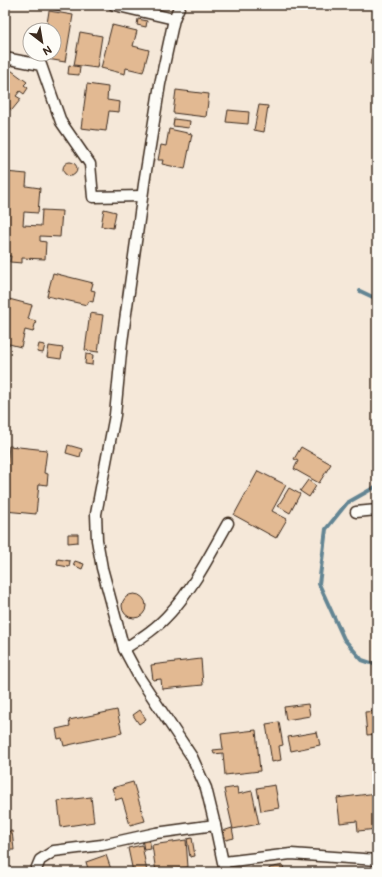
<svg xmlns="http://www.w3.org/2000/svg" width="382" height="877" font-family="'Balsamiq Sans',sans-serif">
  <rect width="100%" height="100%" fill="#f5e8d9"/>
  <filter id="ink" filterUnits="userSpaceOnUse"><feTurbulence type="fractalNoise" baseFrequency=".025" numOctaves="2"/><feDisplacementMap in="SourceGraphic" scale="8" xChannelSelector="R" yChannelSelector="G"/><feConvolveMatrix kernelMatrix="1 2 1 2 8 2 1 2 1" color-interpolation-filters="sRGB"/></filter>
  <g filter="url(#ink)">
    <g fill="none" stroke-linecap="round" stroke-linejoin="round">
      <!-- stream -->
      <g stroke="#648593" stroke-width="4">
        <path d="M 360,291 L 377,299"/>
        <path d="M 377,486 L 347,503 L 326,529 L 319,584 L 344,639 L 362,660 L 377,665"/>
      </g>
    </g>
    <!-- building -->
    <g fill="#e2b992" stroke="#3b2a1e">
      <path d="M 51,5 L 62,5 L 61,11 L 50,9 Z"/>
      <path d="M 49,11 L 73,15 L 65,62 L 41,58 L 41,54 L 54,54 L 54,30 L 46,30 Z"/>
      <path d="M 138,19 L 147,21 L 146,27 L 137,25 Z"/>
      <path d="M 112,25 L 137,31 L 133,46 L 149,50 L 143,72 L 126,68 L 125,74 L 101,68 Z"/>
      <path d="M 377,31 L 377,65 L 370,64 Z"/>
      <path d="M 80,32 L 102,36 L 97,68 L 74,65 Z"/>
      <path d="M 69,65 L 80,67 L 79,75 L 68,74 Z"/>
      <path d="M 8,68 L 27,82 L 24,85 L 28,88 L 24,94 L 20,91 L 16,96 L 21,99 L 12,110 L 9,108 L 5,113 L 5,73 Z"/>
      <path d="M 87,84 L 108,87 L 107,100 L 120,102 L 119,112 L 109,111 L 106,131 L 81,128 Z"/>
      <path d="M 176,90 L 209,94 L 206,117 L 173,113 Z"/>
      <path d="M 259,105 L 268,106 L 264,132 L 254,130 Z"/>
      <path d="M 228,110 L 249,112 L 248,124 L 226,122 Z"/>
      <path d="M 174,119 L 190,121 L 189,128 L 173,126 Z"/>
      <path d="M 169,129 L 192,134 L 185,169 L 162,164 L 163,160 L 158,160 L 161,145 L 166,146 Z"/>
      <circle cx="70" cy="169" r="7"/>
      <path d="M 5,172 L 27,174 L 26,186 L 40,188 L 38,213 L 24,212 L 23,225 L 41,226 L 42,210 L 62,211 L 60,237 L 40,236 L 40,241 L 46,242 L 45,259 L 22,258 L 22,263 L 10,262 L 11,256 L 5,256 Z"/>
      <path d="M 104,209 L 116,212 L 113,228 L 101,226 Z"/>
      <path d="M 53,273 L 93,283 L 91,290 L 95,291 L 93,302 L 89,301 L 87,305 L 47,296 Z"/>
      <path d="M 5,298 L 32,305 L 28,319 L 36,321 L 33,332 L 25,330 L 21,347 L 5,343 Z"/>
      <path d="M 90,313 L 103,315 L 98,352 L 85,350 Z"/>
      <path d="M 39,344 L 45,345 L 43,353 L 37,352 Z"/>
      <path d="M 49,346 L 63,348 L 61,359 L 47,357 Z"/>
      <path d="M 86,354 L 93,355 L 92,365 L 85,364 Z"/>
      <path d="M 68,445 L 82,449 L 80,457 L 66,453 Z"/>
      <path d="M 9,446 L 47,450 L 44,473 L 48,474 L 47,485 L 39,484 L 36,514 L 5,511 L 5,486 Z"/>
      <path d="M 301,447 L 331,464 L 319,483 L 294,469 L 298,461 L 294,459 Z"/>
      <path d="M 258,471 L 286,485 L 272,511 L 287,519 L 276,538 L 234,515 Z"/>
      <path d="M 308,480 L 316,486 L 309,497 L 300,491 Z"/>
      <path d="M 289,488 L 300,494 L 290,513 L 278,506 Z"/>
      <path d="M 68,534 L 78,534 L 78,542 L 68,543 Z"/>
      <path d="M 58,559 L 70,561 L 69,567 L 57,565 Z"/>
      <path d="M 75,561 L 84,564 L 82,569 L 73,565 Z"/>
      <circle cx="134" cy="606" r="12"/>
      <path d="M 201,659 L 203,685 L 162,689 L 161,679 L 153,680 L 151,665 Z"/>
      <path d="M 308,704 L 310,716 L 286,720 L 284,707 Z"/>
      <path d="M 117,710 L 122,733 L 64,746 L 62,738 L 58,739 L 56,729 L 70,726 L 69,720 Z"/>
      <path d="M 140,710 L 146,719 L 139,724 L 133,715 Z"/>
      <path d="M 377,711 L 377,734 L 367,735 L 365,712 Z"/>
      <path d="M 279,722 L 283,745 L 279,746 L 281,760 L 272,762 L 266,724 Z"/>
      <path d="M 256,730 L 260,771 L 225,775 L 223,753 L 214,754 L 213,750 L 223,749 L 221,734 Z"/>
      <path d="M 317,732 L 320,745 L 291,751 L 288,737 Z"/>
      <path d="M 133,782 L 145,821 L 130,825 L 122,798 L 116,800 L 112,788 Z"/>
      <path d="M 275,785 L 279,808 L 261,811 L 257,788 Z"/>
      <path d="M 237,787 L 238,794 L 252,791 L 259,824 L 233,829 L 224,789 Z"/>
      <path d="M 377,793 L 377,829 L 358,831 L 357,821 L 340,823 L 337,798 Z"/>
      <path d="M 91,797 L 94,822 L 61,827 L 58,801 Z"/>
      <path d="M 232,828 L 234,838 L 226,840 L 223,831 Z"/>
      <path d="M 12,831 L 14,850 L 7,850 L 7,841 L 5,841 L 5,832 Z"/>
      <path d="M 149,838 L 151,849 L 144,850 L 142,839 Z"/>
      <path d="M 192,838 L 195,856 L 190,857 L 187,839 Z"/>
      <path d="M 186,840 L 188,867 L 156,872 L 152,845 Z"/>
      <path d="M 142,845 L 147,872 L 133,872 L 128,848 Z"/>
      <path d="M 106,855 L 112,872 L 89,872 L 86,862 Z"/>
      <path d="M 283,865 L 284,872 L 270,872 L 269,868 Z"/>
    </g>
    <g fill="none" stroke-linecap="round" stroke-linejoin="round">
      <!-- minor casing -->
      <g stroke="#3b2a1e" stroke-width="13">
        <g id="minor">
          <path d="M 114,5 L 174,19"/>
          <path d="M 180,5 L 174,19 L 160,84 L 145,177 L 122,342 L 115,415 L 96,514 L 97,540 L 102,568 L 124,649 L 139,677 L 192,757 L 206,788 L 215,825 L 225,872"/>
          <path d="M 5,58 L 41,65 L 61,122 L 90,164 L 93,197 L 142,196"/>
          <path d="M 356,512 L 377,510"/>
          <path d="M 124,649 C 141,638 157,628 170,613 C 194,587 211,553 228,523"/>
          <path d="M 224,862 L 291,854 L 377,860"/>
          <path d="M 35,872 L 40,860 L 54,851 L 102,845 L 156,833 L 215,825"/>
        </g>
      </g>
      <!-- minor -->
      <use href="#minor" stroke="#fdfcf7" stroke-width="10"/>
    </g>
  </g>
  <!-- margin -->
  <rect width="382" height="877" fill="none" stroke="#fdfcf7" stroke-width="20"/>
  <rect x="10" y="10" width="362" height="857" fill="none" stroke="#3b2a1e" stroke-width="1.5" filter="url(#ink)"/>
  <!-- north arrow -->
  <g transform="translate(42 42) rotate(149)"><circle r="19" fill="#fdfcf7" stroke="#afa8a0"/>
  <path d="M0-3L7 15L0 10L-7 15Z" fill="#3b2a1e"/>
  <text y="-6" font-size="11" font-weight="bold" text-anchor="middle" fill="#3b2a1e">N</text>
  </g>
</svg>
